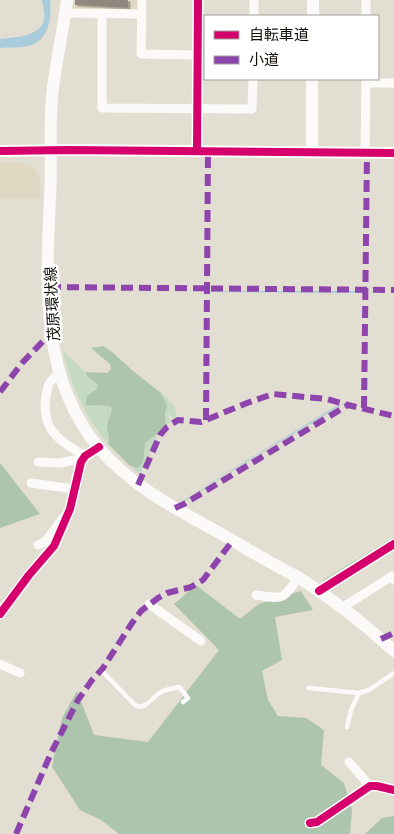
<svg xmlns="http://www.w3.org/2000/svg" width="394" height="834" font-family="Georgia,'Noto Sans JP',serif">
  <defs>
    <filter id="shadow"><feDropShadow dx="2.5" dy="1.5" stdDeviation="0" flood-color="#0004"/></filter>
  </defs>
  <rect width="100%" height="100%" fill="#e2ded1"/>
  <!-- built -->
  <g fill="#e0d8c2">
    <path d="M 74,0 L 138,0 L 138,8 L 134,10 L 73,10 Z"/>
    <path d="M 0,162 L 21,162 L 32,166 L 37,172 L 38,177 L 40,177 L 40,199 L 0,199 Z"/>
  </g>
  <!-- green -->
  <g fill="#c4dac3">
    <path d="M 63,351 L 85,372 L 87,377 L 98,385 L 96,390 L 89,393 L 94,407 L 103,405 L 111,407 L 113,411 C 108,422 112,433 108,444 C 85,417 71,386 63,351 Z"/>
    <path d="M 159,391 L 174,405 L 177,416 L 174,419 L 170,415 L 168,417 L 171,421 L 157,435 L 140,474 L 130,466 L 133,468 L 145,443 L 158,433 L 167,420 L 165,413 L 166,403 Z"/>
    <path d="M 340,406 L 184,502 L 182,501 Z"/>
    <path d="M 394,537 L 394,540 L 325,582 L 322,580 Z"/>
  </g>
  <!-- forest -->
  <g fill="#adc5ad">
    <path d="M 103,346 L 112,352 L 133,371 L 161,393 L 167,406 L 165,413 L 166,422 L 158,433 L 145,443 L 143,462 L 138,468 L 130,466 L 108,444 C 110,437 108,434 107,427 C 107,419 114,414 111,407 C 102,404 95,407 86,405 C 86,396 87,394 96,390 L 98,385 L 87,376 L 85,372 L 107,373 L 111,369 L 110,364 L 91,348 Z"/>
    <path d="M 0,463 L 40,514 L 0,528 Z"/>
    <path d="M 196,585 L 240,619 L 259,604 L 301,591 L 313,610 L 275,617 L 282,660 L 262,671 L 268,700 L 278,716 L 306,718 L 324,730 L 321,765 L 344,783 L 352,810 L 350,834 L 119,834 L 101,820 L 80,810 L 52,767 L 62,718 L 77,691 L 94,735 L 148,742 L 219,650 L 174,604 Z"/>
    <path d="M 394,816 L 394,834 L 365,834 L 382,818 Z"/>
  </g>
  <!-- water -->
  <g fill="#a9ccdd">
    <path d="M 42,0 L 50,0 C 52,17 49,42 28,46 C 19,48 9,47 0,48 L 0,39 C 14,37 39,37 44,21 C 45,14 43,6 42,0 Z"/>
    <path d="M 210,291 L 363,291 L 363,293 L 211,292 Z"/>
    <path d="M 340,404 L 340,406 L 181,500 Z"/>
  </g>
  <!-- building -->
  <path fill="#92877e" filter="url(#shadow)" d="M 75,0 L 128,0 L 128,8 L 75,5 Z"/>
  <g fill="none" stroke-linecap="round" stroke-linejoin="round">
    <!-- lane -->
    <g stroke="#fbfaf8" stroke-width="4.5">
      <path d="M 101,670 L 136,706 C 148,709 153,695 163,691 C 168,689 174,688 179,687 L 188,698 L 183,702"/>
      <path d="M 309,688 L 359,693 L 369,690 L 394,673"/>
      <path d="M 347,727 L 351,710 L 359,693"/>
    </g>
    <!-- street -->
    <g stroke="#fbfaf8" stroke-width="9">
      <path d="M 142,0 L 141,54 L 197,55"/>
      <path d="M 65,13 L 141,14"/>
      <path d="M 102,13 L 102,108 L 252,109 L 253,79"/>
      <path d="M 254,16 L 254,0"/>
      <path d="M 366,16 L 366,0"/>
      <path d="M 366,83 L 394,83"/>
      <path d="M 197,151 L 198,0"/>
      <path d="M 365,152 L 366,79"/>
      <path d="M 59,374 C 49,380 48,385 46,396 C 41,431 59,440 85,456"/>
      <path d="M 38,462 L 60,463 L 74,460 L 81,462"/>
      <path d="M 31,483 L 74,489"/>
      <path d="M 38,545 L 46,541 L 63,518"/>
      <path d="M 319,591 L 394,544"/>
      <path d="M 256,595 C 283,599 283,601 298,577"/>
      <path d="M 149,604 L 201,641"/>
      <path d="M 343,607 L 392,576 L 394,580"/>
      <path d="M 0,614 L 29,575 L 54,546 L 70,509 L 81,462 L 85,456 L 99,447"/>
      <path d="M 0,664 L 20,673"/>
      <path d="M 349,762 L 370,786"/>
      <path d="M 310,823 L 317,822 L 370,786 L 377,786 L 394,790"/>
    </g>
    <!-- secondary -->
    <g stroke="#fbfaf8" stroke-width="12">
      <path d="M 67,0 C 63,33 55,64 52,97 C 49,131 52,165 50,199 C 46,285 40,378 99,448 C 133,488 180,511 225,536 C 249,550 273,565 298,577 C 332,599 364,623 394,651"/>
      <path d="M 313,16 L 313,0"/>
      <path d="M 0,151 L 68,150 L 394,153"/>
      <path d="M 312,152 L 312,79"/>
    </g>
    <!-- quiet -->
    <g stroke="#8e44ad" stroke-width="6" stroke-dasharray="12 6" stroke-linecap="butt">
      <path d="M 49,287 L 394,290"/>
      <path d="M 0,392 L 22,363 L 50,334"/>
      <path d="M 364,408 L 367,152"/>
      <path d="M 206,420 L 208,151"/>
      <path d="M 138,485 L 160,435 L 167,427 L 178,420 L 201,422 L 247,403 L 273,394 L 327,399 L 348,405"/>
      <path d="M 175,508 L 184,504 L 348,405 L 394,416"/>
      <path d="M 381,639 L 394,633"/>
      <path d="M 16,834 L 51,753 L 78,700 L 92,680 L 103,668 L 132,623 L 141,611 L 158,598 L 167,593 L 191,587 L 203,580 L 233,540"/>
    </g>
    <!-- cycleway casing -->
    <g stroke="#fff" stroke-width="11">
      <g id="cycleway">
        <path d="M 0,151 L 68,150 L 394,153"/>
        <path d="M 197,151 L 198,0"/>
        <path d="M 319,591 L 394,544"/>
        <path d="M 0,614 L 29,575 L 54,546 L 70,509 L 81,462 L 85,456 L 99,447"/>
        <path d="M 310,823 L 317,822 L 370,786 L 377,786 L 394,790"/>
      </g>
    </g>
    <!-- cycleway -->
    <use href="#cycleway" stroke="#d6006c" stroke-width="8"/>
  </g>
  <g text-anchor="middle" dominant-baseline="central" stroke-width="5" stroke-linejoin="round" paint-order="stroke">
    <!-- street labels -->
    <g font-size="15" fill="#110f07" stroke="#fff">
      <text transform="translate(51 304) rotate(-93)">茂原環状線</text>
    </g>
  </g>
  <!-- legend -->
  <rect x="204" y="15" width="175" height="65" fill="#ffffff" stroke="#a09f9c"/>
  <rect x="214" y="31" width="25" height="8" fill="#d6006c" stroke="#a09f9c"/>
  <text x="249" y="40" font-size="15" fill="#110f07">自転車道</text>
  <rect x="214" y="56" width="25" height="8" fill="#8e44ad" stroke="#a09f9c"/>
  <text x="249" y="65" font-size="15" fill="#110f07">小道</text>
</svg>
